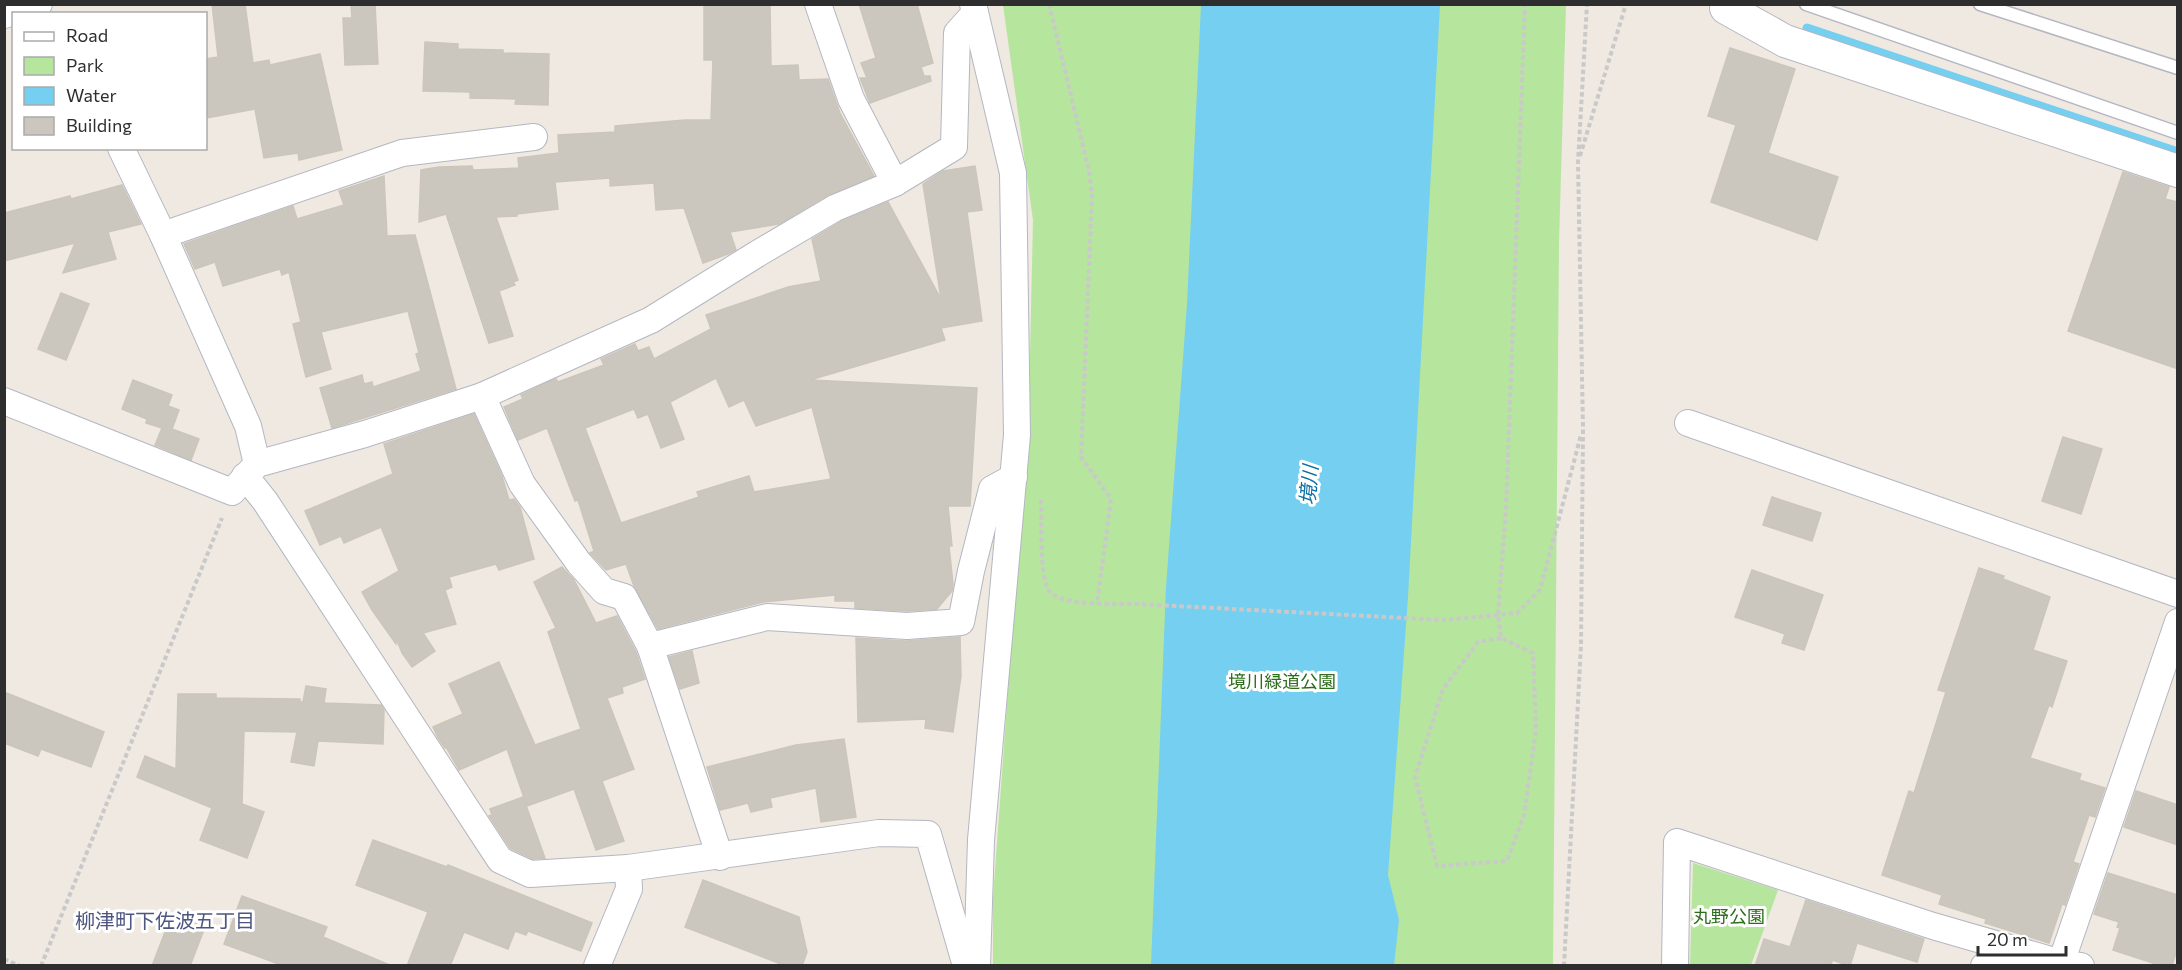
<svg xmlns="http://www.w3.org/2000/svg" width="2182" height="970" font-family="Commissioner,'Noto Sans JP',sans-serif">
  <rect width="100%" height="100%" fill="#efe9e1"/>
  <!-- green -->
  <g fill="#b6e59e">
    <path d="M 1003,5 L 1566,5 L 1559,242 L 1553,965 L 993,966 L 993,898 L 1029,400 L 1033,220 Z"/>
    <path d="M 1693,863 L 1778,890 L 1751,965 L 1690,965 Z"/>
  </g>
  <!-- water -->
  <path fill="#75cff0" d="M 1201,5 L 1440,5 L 1408,597 L 1388,875 L 1399,920 L 1394,965 L 1151,965 L 1166,587 L 1187,304 Z"/>
  <g fill="none" stroke-linecap="round" stroke-linejoin="round">
    <!-- stream -->
    <path stroke="#75cff0" stroke-width="9" d="M 1807,28 L 2178,152"/>
  </g>
  <!-- building -->
  <g fill="#cbc7bf" stroke="#cbc5ba" stroke-width="1.5" fill-rule="evenodd">
    <path d="M 212,4 L 245,4 L 253,63 L 269,60 L 270,65 L 320,54 L 342,150 L 299,160 L 298,153 L 264,158 L 255,109 L 206,118 L 206,59 L 218,57 Z"/>
    <path d="M 351,4 L 375,4 L 378,64 L 345,65 L 343,18 L 352,18 Z"/>
    <path d="M 704,4 L 770,4 L 771,66 L 798,65 L 799,80 L 828,79 L 840,113 L 874,176 L 828,195 L 779,224 L 730,232 L 736,250 L 728,254 L 703,263 L 684,208 L 656,210 L 654,183 L 610,186 L 610,178 L 555,182 L 558,209 L 517,214 L 517,216 L 496,217 L 518,280 L 513,282 L 515,285 L 499,291 L 513,336 L 489,343 L 446,214 L 419,222 L 421,170 L 439,167 L 472,166 L 473,170 L 519,168 L 518,158 L 559,153 L 558,135 L 615,132 L 615,126 L 685,120 L 711,120 L 713,60 L 704,60 Z"/>
    <path d="M 859,4 L 917,4 L 933,63 L 921,67 L 924,76 L 930,76 L 931,81 L 870,103 L 860,78 L 867,78 L 861,63 L 876,58 Z"/>
    <path d="M 425,42 L 458,44 L 458,49 L 503,50 L 503,53 L 549,54 L 548,105 L 515,104 L 516,99 L 470,98 L 470,92 L 423,91 Z"/>
    <path d="M 1730,48 L 1795,69 L 1768,153 L 1838,177 L 1817,240 L 1711,202 L 1736,125 L 1708,116 Z"/>
    <path d="M 975,166 L 982,210 L 967,212 L 982,321 L 941,328 L 945,340 L 810,380 L 977,388 L 970,506 L 948,506 L 952,546 L 949,546 L 953,584 L 952,591 L 937,609 L 907,611 L 855,608 L 855,601 L 835,601 L 835,595 L 763,602 L 658,629 L 634,586 L 626,564 L 606,570 L 590,553 L 594,551 L 578,500 L 575,501 L 547,428 L 518,440 L 504,407 L 523,399 L 521,395 L 551,381 L 556,379 L 558,382 L 604,365 L 601,359 L 635,344 L 638,351 L 649,347 L 654,359 L 711,329 L 706,315 L 788,287 L 821,281 L 812,239 L 842,221 L 888,202 L 941,299 L 923,184 L 943,171 ZM 716,378 L 729,407 L 744,400 L 756,426 L 812,407 L 831,479 L 754,492 L 749,476 L 697,492 L 699,497 L 621,523 L 585,428 L 634,409 L 638,418 L 648,414 L 661,448 L 684,439 L 670,402 Z"/>
    <path d="M 2123,172 L 2169,187 L 2165,199 L 2178,202 L 2178,369 L 2068,331 Z"/>
    <path d="M 384,176 L 387,236 L 415,235 L 456,389 L 332,428 L 320,388 L 362,375 L 364,384 L 372,382 L 373,387 L 421,371 L 416,354 L 419,353 L 408,311 L 321,332 L 331,369 L 306,377 L 293,324 L 301,322 L 289,272 L 282,275 L 280,269 L 223,286 L 215,262 L 195,269 L 184,244 L 293,206 L 297,219 L 344,205 L 339,191 Z"/>
    <path d="M 122,185 L 141,224 L 108,232 L 116,259 L 63,273 L 75,243 L 4,261 L 4,213 L 70,196 L 71,199 Z"/>
    <path d="M 61,293 L 89,304 L 66,360 L 38,349 Z"/>
    <path d="M 133,380 L 172,395 L 168,406 L 179,410 L 172,429 L 199,439 L 191,460 L 155,445 L 162,428 L 146,423 L 147,419 L 122,409 Z"/>
    <path d="M 474,414 L 502,476 L 509,500 L 514,499 L 520,507 L 534,559 L 499,570 L 496,564 L 449,577 L 452,587 L 445,590 L 456,624 L 423,633 L 435,651 L 412,667 L 402,653 L 396,638 L 396,644 L 372,610 L 362,592 L 399,571 L 381,527 L 344,543 L 341,536 L 320,545 L 305,511 L 393,474 L 384,444 Z"/>
    <path d="M 2063,437 L 2102,449 L 2081,514 L 2042,501 Z"/>
    <path d="M 1772,497 L 1821,513 L 1812,541 L 1763,525 Z"/>
    <path d="M 562,567 L 574,580 L 596,623 L 617,616 L 636,652 L 645,679 L 622,687 L 623,693 L 607,698 L 634,769 L 602,781 L 624,841 L 596,850 L 574,789 L 527,806 L 507,749 L 459,770 L 446,747 L 445,748 L 438,738 L 433,727 L 463,714 L 449,684 L 499,662 L 535,745 L 581,729 L 548,632 L 556,628 L 534,582 Z"/>
    <path d="M 1979,568 L 2004,576 L 2003,579 L 2050,597 L 2033,650 L 2067,661 L 2052,707 L 2049,705 L 2030,758 L 2081,774 L 2079,780 L 2105,788 L 2095,817 L 2089,815 L 2073,862 L 2079,864 L 2065,905 L 2062,904 L 2049,943 L 1985,923 L 1986,919 L 1939,904 L 1942,895 L 1882,875 L 1909,791 L 1914,793 L 1946,692 L 1938,690 Z"/>
    <path d="M 1752,570 L 1823,595 L 1804,650 L 1782,643 L 1785,634 L 1735,617 Z"/>
    <path d="M 960,637 L 961,676 L 953,732 L 925,728 L 926,719 L 858,722 L 856,638 L 906,641 Z"/>
    <path d="M 692,651 L 699,683 L 680,689 L 669,657 Z"/>
    <path d="M 306,686 L 326,689 L 324,703 L 381,705 L 384,710 L 383,744 L 318,741 L 314,766 L 291,762 L 297,732 L 244,731 L 242,804 L 264,812 L 247,858 L 200,840 L 212,808 L 137,777 L 145,756 L 176,769 L 178,694 L 216,694 L 216,698 L 300,699 L 300,702 L 303,702 Z"/>
    <path d="M 4,692 L 104,732 L 91,767 L 41,749 L 38,756 L 4,743 Z"/>
    <path d="M 844,739 L 856,817 L 821,822 L 816,788 L 770,798 L 772,807 L 751,812 L 748,803 L 720,810 L 707,767 L 796,745 Z"/>
    <path d="M 2136,791 L 2178,805 L 2178,845 L 2124,827 Z"/>
    <path d="M 523,797 L 545,858 L 533,859 L 510,848 L 489,816 L 492,815 L 490,809 Z"/>
    <path d="M 373,840 L 447,867 L 448,865 L 592,923 L 581,951 L 528,931 L 526,935 L 515,931 L 508,949 L 464,932 L 450,966 L 407,966 L 428,912 L 356,885 Z"/>
    <path d="M 2108,873 L 2178,895 L 2178,946 L 2172,966 L 2162,966 L 2113,950 L 2120,928 L 2117,927 L 2119,922 L 2094,914 Z"/>
    <path d="M 703,880 L 799,917 L 807,952 L 802,966 L 786,966 L 685,927 Z"/>
    <path d="M 242,896 L 327,927 L 323,937 L 392,966 L 284,966 L 224,944 Z"/>
    <path d="M 1806,900 L 1924,939 L 1917,962 L 1857,943 L 1850,966 L 1826,958 L 1832,961 L 1831,966 L 1755,966 L 1764,939 L 1790,947 Z"/>
    <path d="M 172,914 L 205,927 L 190,966 L 152,966 Z"/>
  </g>
  <g fill="none" stroke-linecap="round" stroke-linejoin="round">
    <!-- service casing -->
    <g stroke="#b4b7c1" stroke-width="15">
      <g id="service">
        <path d="M 1806,4 L 2178,133"/>
        <path d="M 1980,4 L 2178,68"/>
      </g>
    </g>
    <!-- minor casing -->
    <g stroke="#b4b7c1" stroke-width="28">
      <g id="minor">
        <path d="M 818,4 L 851,99 L 895,183"/>
        <path d="M 973,4 L 1013,173 L 1017,435 L 981,840 L 977,966"/>
        <path d="M 4,15 L 39,4"/>
        <path d="M 121,148 L 163,235 L 248,426 L 257,464"/>
        <path d="M 163,235 L 402,153 L 534,137"/>
        <path d="M 482,396 L 522,484 L 579,563 L 604,591 L 624,597 L 650,646 L 720,857"/>
        <path d="M 4,401 L 232,492 L 257,464 L 365,434 L 482,396 L 651,320 L 757,254 L 835,208 L 895,183 L 954,147 L 957,33 L 975,13"/>
        <path d="M 1688,423 L 2178,594"/>
        <path d="M 245,476 L 265,501 L 500,860 L 530,874 L 628,868 L 879,833 L 928,834 L 966,966"/>
        <path d="M 650,646 L 767,617 L 907,626 L 961,622 L 971,571 L 992,489 L 1014,477"/>
        <path d="M 597,966 L 629,889 L 628,868"/>
        <path d="M 1675,966 L 1677,842 L 1933,926 L 2061,963 L 2178,622"/>
        <path d="M 1984,966 L 2061,963 L 2081,966"/>
      </g>
    </g>
    <!-- tertiary casing -->
    <g stroke="#b4b7c1" stroke-width="34">
      <path id="tertiary" d="M 1726,8 L 1785,41 L 2178,171"/>
    </g>
    <!-- path -->
    <g stroke="#c9c9c9" stroke-width="4" stroke-dasharray="4.5 3" stroke-linecap="butt">
      <path d="M 1049,4 L 1089,171 L 1092,196 L 1081,457 L 1111,499 L 1097,604"/>
      <path d="M 1580,156 L 1626,4"/>
      <path d="M 1041,500 C 1042,521 1039,572 1048,589 C 1057,607 1119,604 1138,604 L 1444,620 L 1517,613 L 1540,590 L 1581,435"/>
      <path d="M 1501,638 L 1478,642 L 1443,689 L 1415,777 L 1437,866 L 1507,861 L 1524,815 L 1536,730 L 1533,653 L 1501,638 L 1498,615 L 1506,508 L 1525,4"/>
      <path d="M 4,959 L 20,966"/>
      <path d="M 41,966 L 222,518"/>
      <path d="M 1564,966 L 1581,645 L 1583,428 L 1578,162 L 1587,4"/>
    </g>
    <!-- service -->
    <use href="#service" stroke="#fff" stroke-width="12"/>
    <!-- minor -->
    <use href="#minor" stroke="#fff" stroke-width="26"/>
    <!-- tertiary -->
    <use href="#tertiary" stroke="#fff" stroke-width="32"/>
  </g>
  <g text-anchor="middle" dominant-baseline="central" stroke-width="6" stroke-linejoin="round" paint-order="stroke">
    <!-- park labels -->
    <g font-size="18" fill="#2c6e1b" stroke="#fff">
      <text x="1282" y="681">境川緑道公園</text>
      <text x="1729" y="916">丸野公園</text>
    </g>
    <!-- water labels -->
    <g font-size="20" font-style="italic" fill="#0d6fa3" stroke="#fff">
      <text transform="translate(1308 485) rotate(-85)">境川</text>
    </g>
    <!-- neighbourhood labels -->
    <g font-size="20" fill="#4d5680" stroke="#fff">
      <text x="165" y="920">柳津町下佐波五丁目</text>
    </g>
  </g>
  <!-- border -->
  <rect width="2182" height="970" fill="none" stroke="#2e2e2e" stroke-width="12"/>
  <!-- legend -->
  <rect x="12" y="12" width="195" height="138" fill="#ffffff" stroke="#ababab" stroke-width="1.5"/>
  <rect x="24" y="32" width="30" height="9" fill="#ffffff" stroke="#ababab" stroke-width="1.5"/>
  <text x="66" y="42" font-size="18" fill="#2e2e2e">Road</text>
  <rect x="24" y="57" width="30" height="18" fill="#b6e59e" stroke="#ababab" stroke-width="1.5"/>
  <text x="66" y="72" font-size="18" fill="#2e2e2e">Park</text>
  <rect x="24" y="87" width="30" height="18" fill="#75cff0" stroke="#ababab" stroke-width="1.5"/>
  <text x="66" y="102" font-size="18" fill="#2e2e2e">Water</text>
  <rect x="24" y="117" width="30" height="18" fill="#cbc7bf" stroke="#ababab" stroke-width="1.5"/>
  <text x="66" y="132" font-size="18" fill="#2e2e2e">Building</text>
  <!-- scale -->
  <path d="M1978 946v9h88v-9" fill="none" stroke="#2e2e2e" stroke-width="3"/>
  <text x="1987" y="946" font-size="18" fill="#2e2e2e" stroke="#ffffff" stroke-width="4.5" paint-order="stroke">20 m</text>
</svg>
